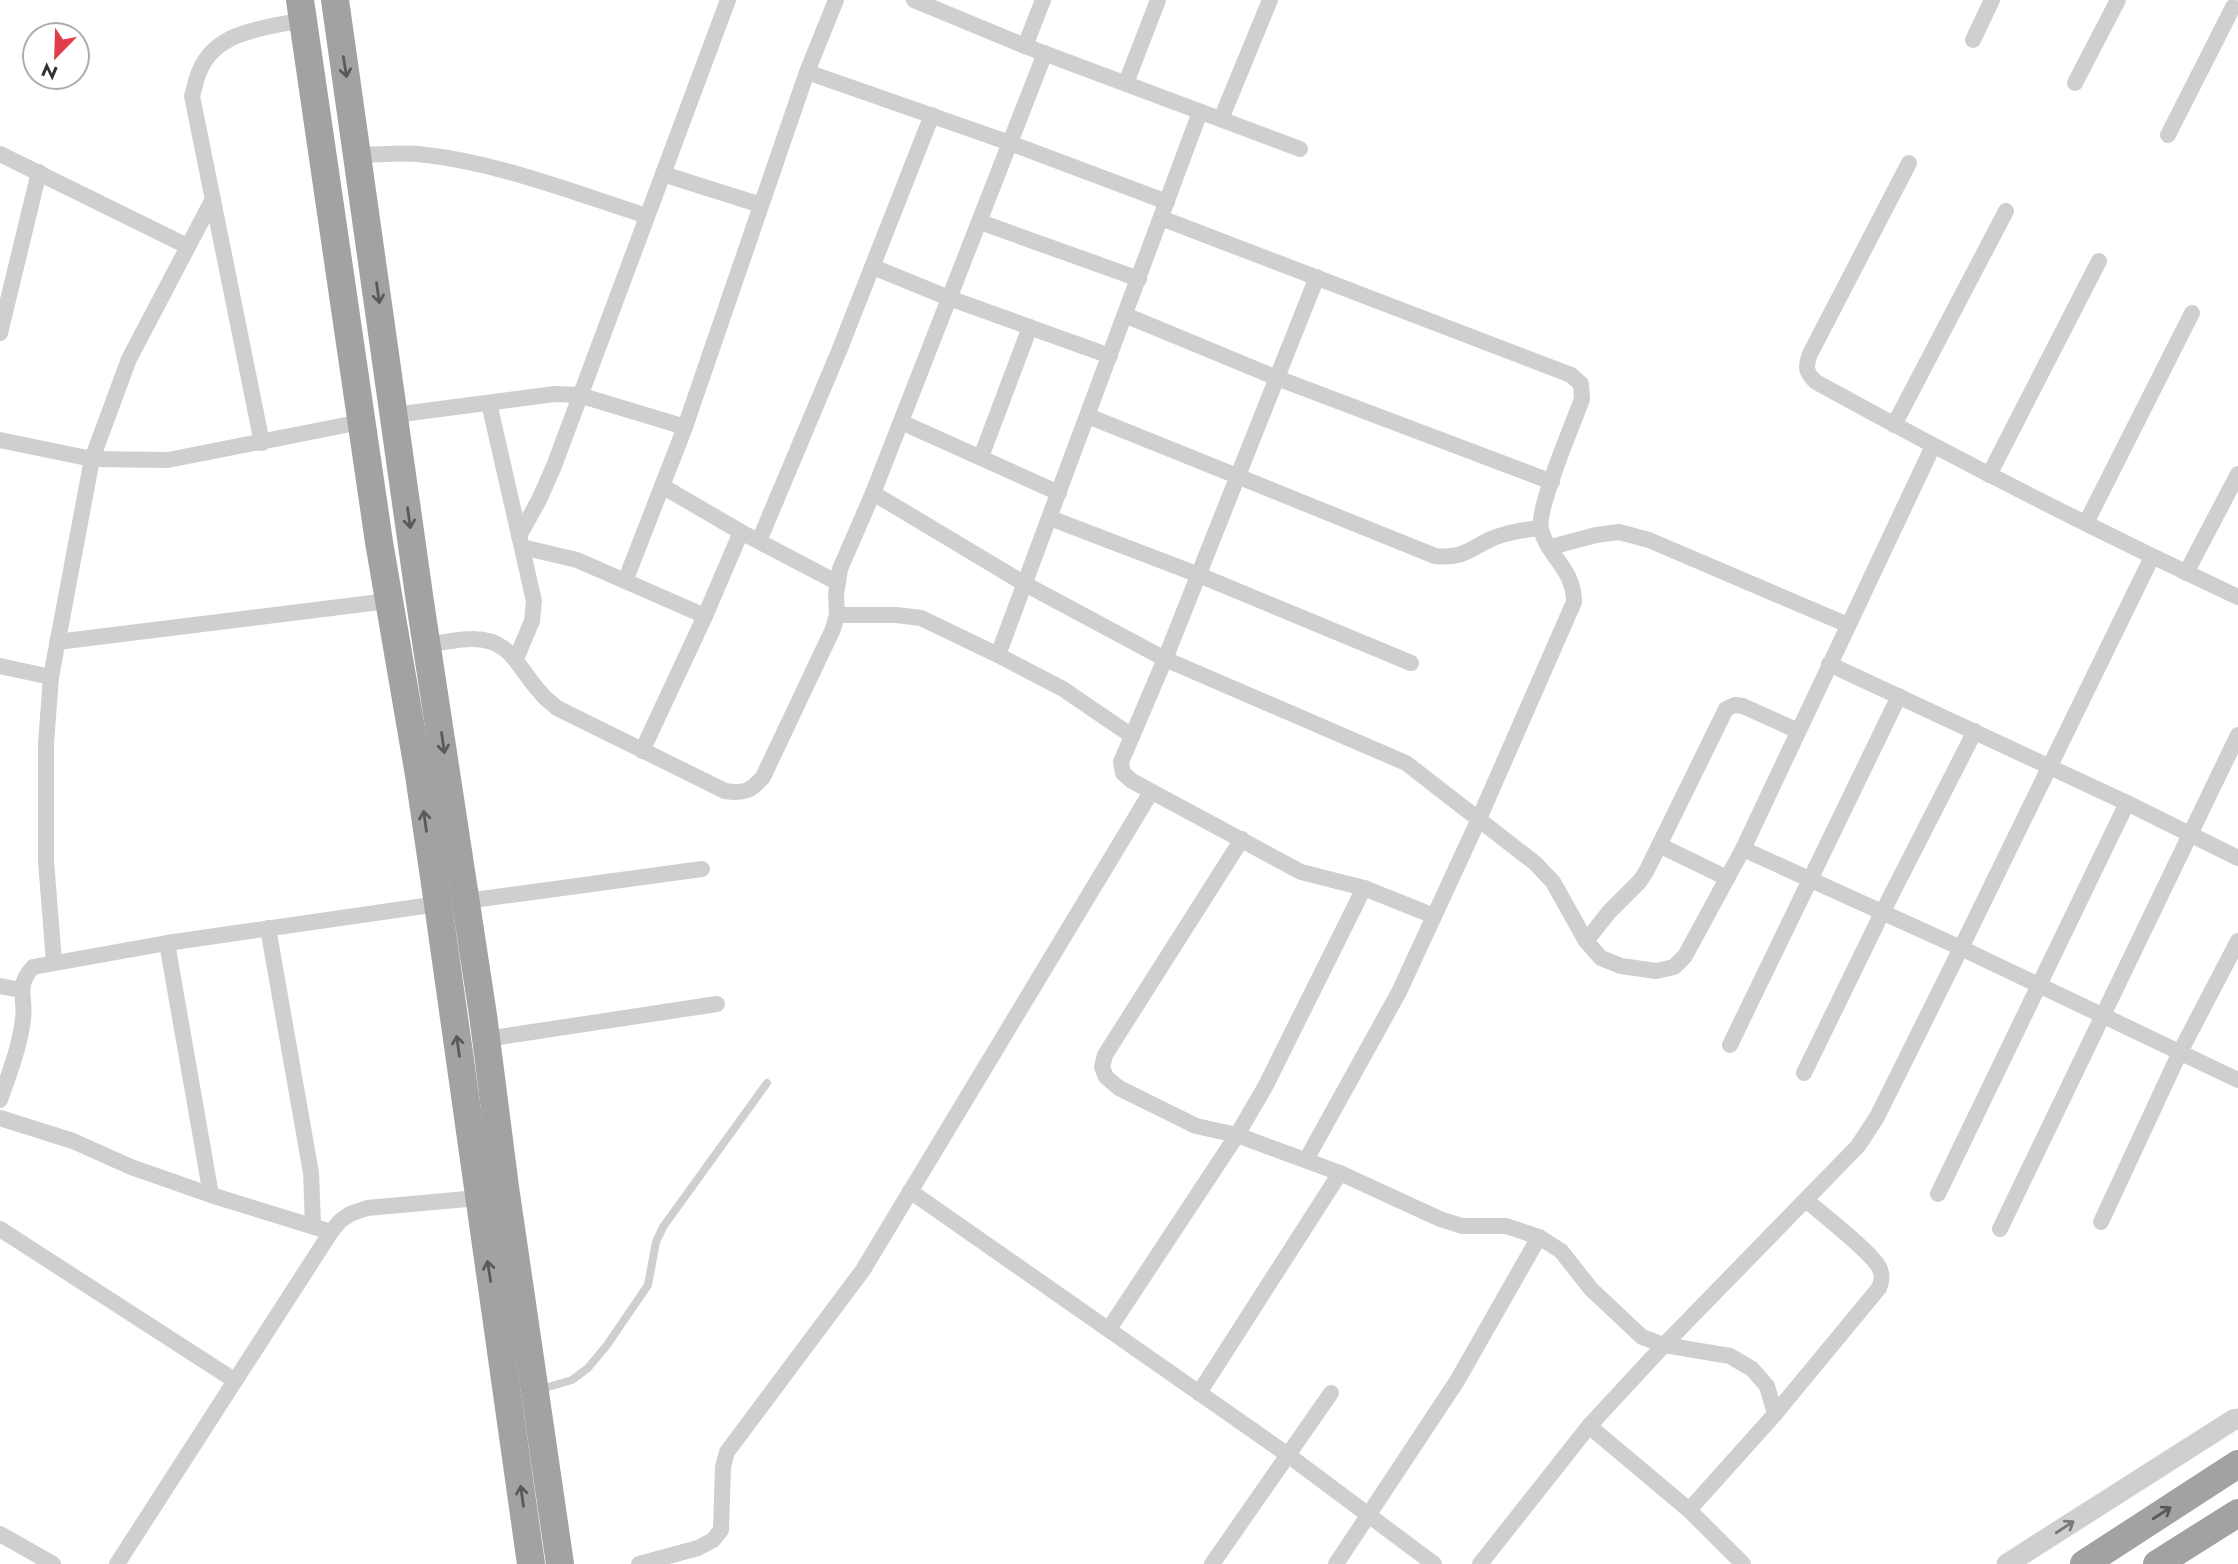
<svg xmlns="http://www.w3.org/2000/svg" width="2238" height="1564" font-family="Jost,sans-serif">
  <rect width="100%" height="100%" fill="#fff"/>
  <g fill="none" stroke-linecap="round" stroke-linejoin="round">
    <!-- service -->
    <path stroke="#cfcfcf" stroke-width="8" d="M 538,1390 L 572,1380 L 588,1368 L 607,1345 L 648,1285 L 656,1242 L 663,1227 L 767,1083"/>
    <!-- minor -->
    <g stroke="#cfcfcf" stroke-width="16">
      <path d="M 914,0 L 1025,46 L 1300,149"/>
      <path d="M 1973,40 L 1992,0"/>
      <path d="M 1025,46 L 1043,0"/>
      <path d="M 807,72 L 1010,143 L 1167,202"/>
      <path d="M 1126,83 L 1158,0"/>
      <path d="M 2075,83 L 2118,0"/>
      <path d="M 1221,119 L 1270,0"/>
      <path d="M 2168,135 L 2233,7"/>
      <path d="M 0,154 L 187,246"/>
      <path d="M 359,155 C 378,155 399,152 418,154 C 497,162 572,192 647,216"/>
      <path d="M 1909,163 L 1810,354 C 1805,367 1806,373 1816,382 C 1954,458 2095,530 2238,597"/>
      <path d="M 663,174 L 761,205"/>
      <path d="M 1161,218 L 1571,375 L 1581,384 L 1582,399 C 1574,422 1536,509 1541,529 C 1547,556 1574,568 1574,602 L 1478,821 L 1399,992 L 1306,1160"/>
      <path d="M 980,222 L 1139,279"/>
      <path d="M 873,267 L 949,298 L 1110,356"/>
      <path d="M 1317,277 L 1165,659 L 1121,762 L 1123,773 L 1132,781 L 1301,872 L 1364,888 L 1434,916"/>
      <path d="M 1125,315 L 1277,378 L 1552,482"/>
      <path d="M 0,333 L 39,172"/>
      <path d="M 489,403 L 534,601 L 532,621 L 516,659"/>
      <path d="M 394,415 L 555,394 L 579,395 L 685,427"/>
      <path d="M 1088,416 L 1435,556 C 1462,559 1468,550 1491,539 C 1507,532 1524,530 1540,528"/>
      <path d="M 901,422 L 1059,493"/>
      <path d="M 1894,425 L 2006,211"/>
      <path d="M 0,440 L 92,459 L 168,460 L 361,422"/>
      <path d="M 262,443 L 192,96 C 195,87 196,78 200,70 C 217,30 266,28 303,20"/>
      <path d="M 981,457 L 1030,327"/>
      <path d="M 1989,475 L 2099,261"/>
      <path d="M 662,486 L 741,532 L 838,583"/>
      <path d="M 873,493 L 1025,584 L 1165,659 L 1406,763 L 1535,863 L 1553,882 L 1586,941 L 1601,958 L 1621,966 L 1656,971 L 1674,967 L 1685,956 L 1743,849 L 1933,446"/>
      <path d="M 1050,518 L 1199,575 L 1411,663"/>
      <path d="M 2086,523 L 2192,313"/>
      <path d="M 519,536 L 539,500 L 554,466 L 728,0"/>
      <path d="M 759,541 L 839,351 L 932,115"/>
      <path d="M 522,547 L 577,560 L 705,616"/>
      <path d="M 1551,547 L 1596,535 L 1619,532 L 1649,540 L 1848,625"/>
      <path d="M 2186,573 L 2238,474"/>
      <path d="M 626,579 L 685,427 L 807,72 L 836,0"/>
      <path d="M 837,615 L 896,615 L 921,618 L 998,655 L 1063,689 L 1132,736"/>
      <path d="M 57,642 L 388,601"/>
      <path d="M 427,644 C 442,643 457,639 471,639 C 512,638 517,668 541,693 C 545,699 552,703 557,708 L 725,791 C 744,794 751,791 763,777 L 833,629 L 837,615 L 836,594 L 840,569 L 873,493 L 1045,53"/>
      <path d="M 998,655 L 1200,112"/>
      <path d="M 1829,664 L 2127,803 L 2238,858"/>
      <path d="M 0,666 L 51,677"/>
      <path d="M 642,751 L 705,616 L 741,532"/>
      <path d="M 1242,839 L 1105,1055 L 1102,1067 L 1106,1077 L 1119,1088 L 1196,1126 L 1237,1135 L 1340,1173 L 1440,1219 L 1462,1226 L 1506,1226 L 1539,1237 L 1561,1251 L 1591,1289 L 1642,1337 L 1664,1345 L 1730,1356 L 1752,1369 L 1767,1386 L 1775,1414"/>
      <path d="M 1659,845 L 1727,878"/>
      <path d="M 1743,849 L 1961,948 L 2238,1080"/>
      <path d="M 466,901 L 702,869"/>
      <path d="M 268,928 L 311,1173 L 313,1225"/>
      <path d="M 1586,941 L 1609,912 L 1640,881 L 1647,870 L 1726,709 L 1735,705 L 1743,706 L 1798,731"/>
      <path d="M 167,943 L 211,1195"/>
      <path d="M 54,962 L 46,861 L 46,743 L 51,677 L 92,459 L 129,359 L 213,199"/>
      <path d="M 0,986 L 21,990"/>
      <path d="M 486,1039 L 717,1004"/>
      <path d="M 1730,1045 L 1899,696"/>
      <path d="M 1804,1073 L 1882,913 L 1975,731"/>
      <path d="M 0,1100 C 9,1074 20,1046 23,1019 C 26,997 15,987 33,967 L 167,943 L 438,904"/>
      <path d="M 0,1118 L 73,1141 L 131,1167 L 211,1195 L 331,1232"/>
      <path d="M 910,1191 L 1288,1455 L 1434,1564"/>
      <path d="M 1938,1194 L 2127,803"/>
      <path d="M 2101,1222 L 2180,1052 L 2238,941"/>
      <path d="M 0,1229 L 234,1380"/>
      <path d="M 2000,1229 L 2238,735"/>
      <path d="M 1109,1329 L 1237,1135 L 1265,1087 L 1364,888"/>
      <path d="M 1199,1393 L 1340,1173"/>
      <path d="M 1589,1426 L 1689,1510 L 1743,1564"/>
      <path d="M 1689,1510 L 1775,1414 L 1879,1288 C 1882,1281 1883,1275 1879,1267 C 1868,1249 1824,1216 1806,1200"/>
      <path d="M 0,1534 L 53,1564"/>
      <path d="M 117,1564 L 331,1232 L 340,1221 L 350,1214 L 367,1208 L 478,1198"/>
      <path d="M 639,1564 L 698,1548 L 713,1540 L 721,1530 L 723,1467 L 727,1452 L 863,1270 L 1151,792"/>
      <path d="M 1212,1564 L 1331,1393"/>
      <path d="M 1336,1564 L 1457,1381 L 1539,1237"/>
      <path d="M 1480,1564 L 1589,1426 L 1664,1345 L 1858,1146 L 1877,1117 L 1961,948 L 2152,557"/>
    </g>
    <!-- tertiary -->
    <path stroke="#cfcfcf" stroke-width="21" d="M 2007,1564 L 2233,1420 L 2238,1419"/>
    <!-- trunk -->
    <g stroke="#a2a2a2" stroke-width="28">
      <path d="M 300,0 L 379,542 L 419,775 L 438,904 L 531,1564"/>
      <path d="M 335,0 L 420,602 L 483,1015 L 505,1187 L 560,1564"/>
      <path d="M 2084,1564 L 2238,1464"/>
      <path d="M 2157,1564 L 2238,1513"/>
    </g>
  </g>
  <!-- one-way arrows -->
  <defs><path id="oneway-shaft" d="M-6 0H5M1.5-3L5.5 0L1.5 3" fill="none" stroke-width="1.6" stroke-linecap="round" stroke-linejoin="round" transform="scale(1.75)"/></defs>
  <g stroke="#595959">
    <use href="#oneway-shaft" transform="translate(345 67) rotate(81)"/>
    <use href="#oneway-shaft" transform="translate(378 293) rotate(82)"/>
    <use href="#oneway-shaft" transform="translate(409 518) rotate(82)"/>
    <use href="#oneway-shaft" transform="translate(443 743) rotate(82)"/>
    <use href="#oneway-shaft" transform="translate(425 821) rotate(-98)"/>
    <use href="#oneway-shaft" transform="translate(458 1046) rotate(-98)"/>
    <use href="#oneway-shaft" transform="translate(489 1271) rotate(-99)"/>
    <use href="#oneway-shaft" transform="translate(522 1496) rotate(-98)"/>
    <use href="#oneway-shaft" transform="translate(2162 1513) rotate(-33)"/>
  </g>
  <use stroke="#797979" href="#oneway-shaft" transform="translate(2065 1527) rotate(-33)"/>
  <!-- north arrow -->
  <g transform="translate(56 56) rotate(203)"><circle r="33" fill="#ffffff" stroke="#adadad" stroke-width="2"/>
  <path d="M0-5L12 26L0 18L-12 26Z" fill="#e13d4b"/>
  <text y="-10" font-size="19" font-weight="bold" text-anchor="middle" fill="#323232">N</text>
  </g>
</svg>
